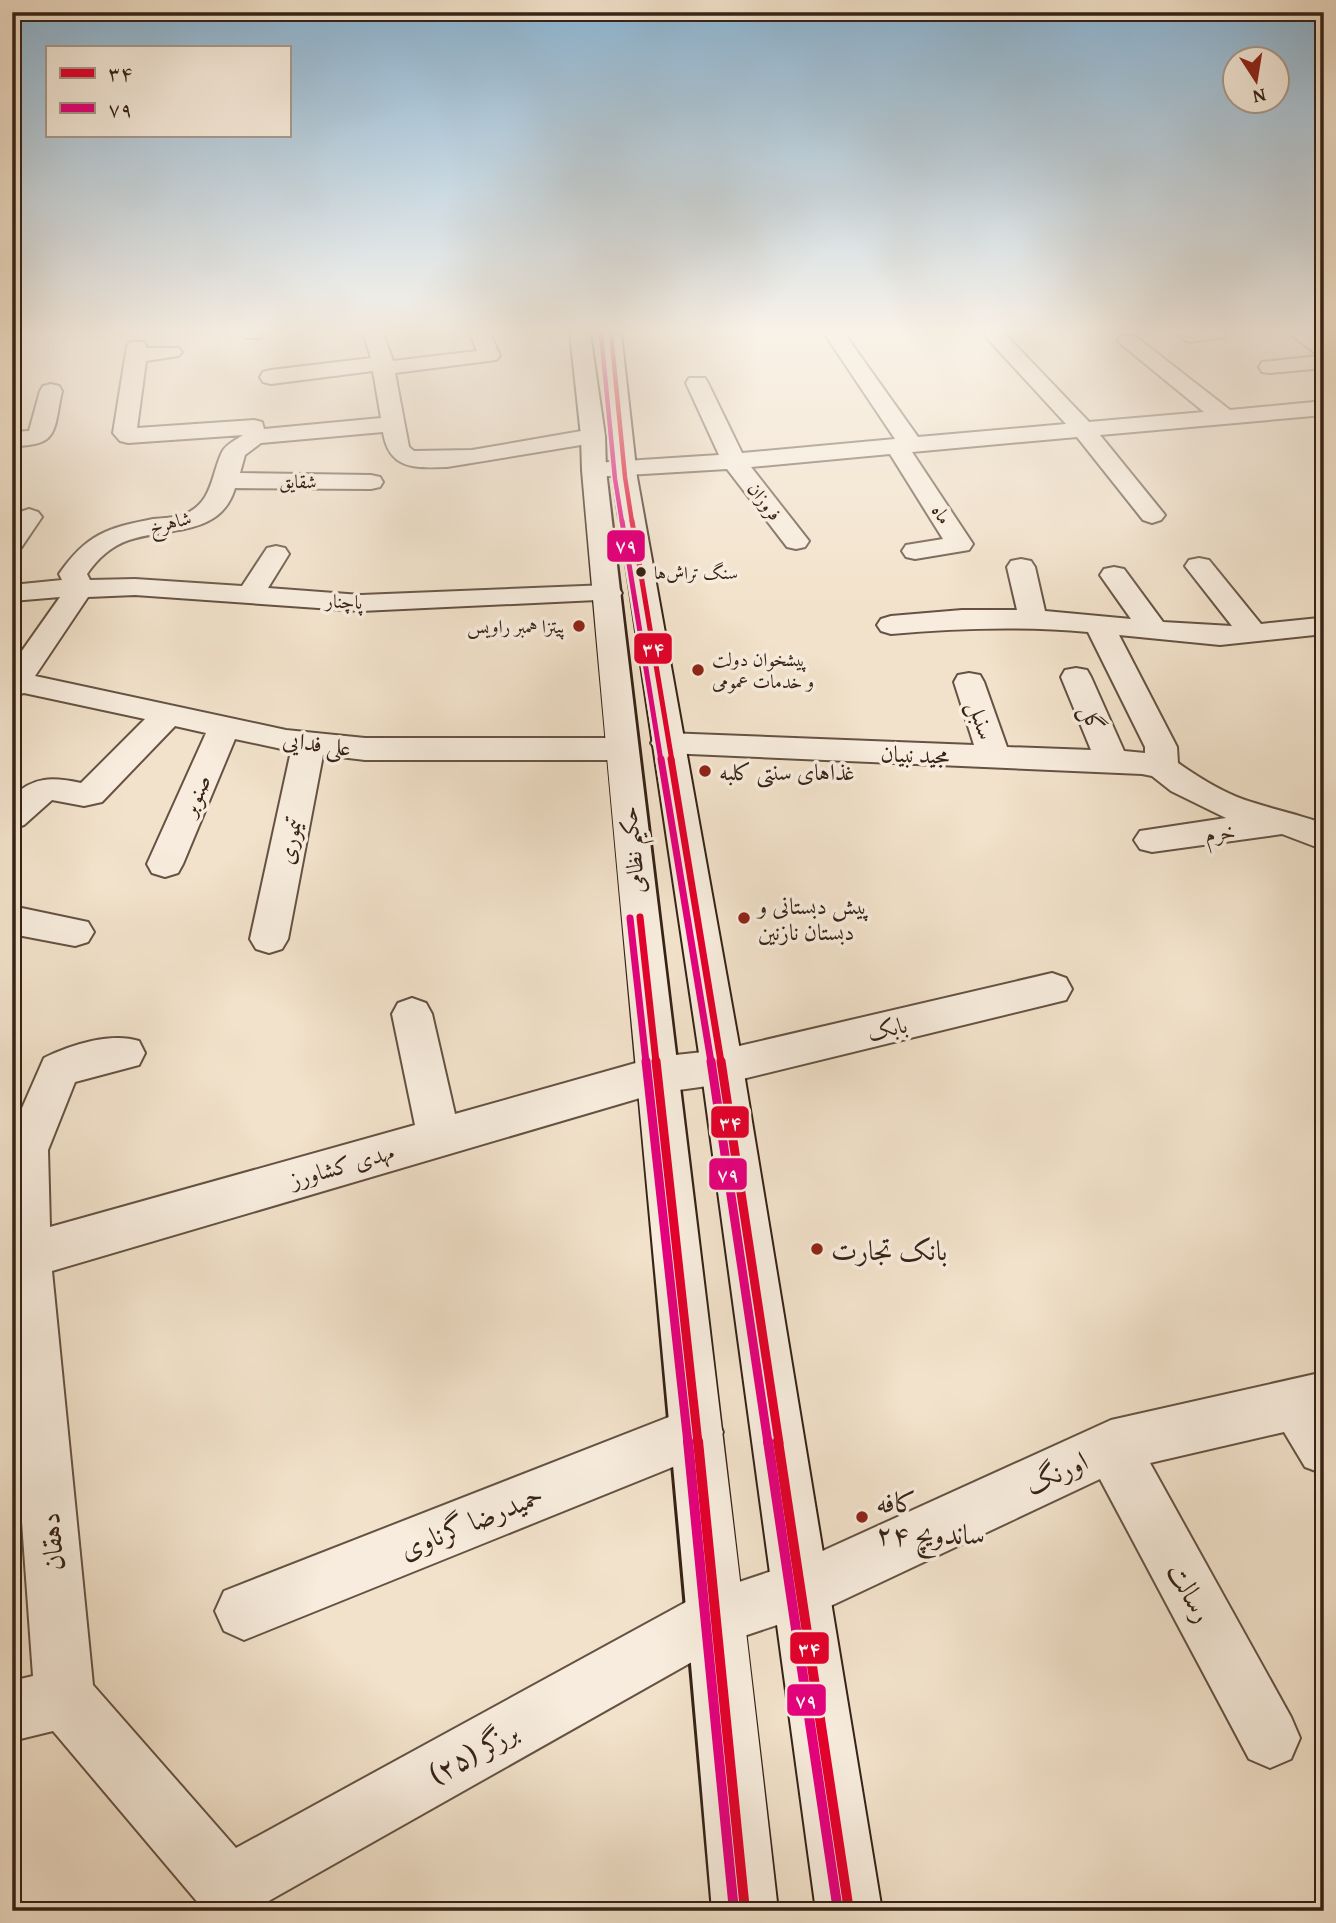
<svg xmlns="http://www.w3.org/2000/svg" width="1336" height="1923" font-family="'Gentium Book Plus',Amiri,serif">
  <rect width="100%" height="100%" fill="#f2e2cb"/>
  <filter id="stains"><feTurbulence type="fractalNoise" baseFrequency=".00286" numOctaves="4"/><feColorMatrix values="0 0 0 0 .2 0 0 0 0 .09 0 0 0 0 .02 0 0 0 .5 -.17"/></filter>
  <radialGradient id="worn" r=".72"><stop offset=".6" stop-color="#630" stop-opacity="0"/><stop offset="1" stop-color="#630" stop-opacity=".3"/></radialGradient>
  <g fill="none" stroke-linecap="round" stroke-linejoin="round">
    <!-- minor casing -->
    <g stroke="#655243" stroke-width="4">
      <g id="minor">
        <path d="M 243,333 L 263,333 L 263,334 L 260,338 L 246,338 Z"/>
        <path d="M 363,333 L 383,333 L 393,361 L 477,351 L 470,333 L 490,333 L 500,356 L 496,360 L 395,373 L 409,447 L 414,451 L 472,450 L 593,429 L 601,431 L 605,436 L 601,441 L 593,443 L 447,467 C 415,468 389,470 383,432 L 261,443 L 245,455 L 240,473 L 371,475 L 380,477 L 383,482 L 380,487 L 371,489 L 235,488 C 221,537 167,527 129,540 C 111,546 97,559 87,574 L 90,580 L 135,579 L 242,586 L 267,548 L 276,546 L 285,548 L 289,554 L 268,588 L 361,595 L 608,585 L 618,587 L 622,593 L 618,599 L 361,611 L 135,595 L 88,597 L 35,676 L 286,730 L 365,738 L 621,738 L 632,741 L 637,749 L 632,757 L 621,760 L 365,760 L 323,755 L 288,939 L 282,949 L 269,953 L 256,949 L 250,939 L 291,751 L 235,739 L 183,864 L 178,873 L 165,877 L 152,873 L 147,864 L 206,733 L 175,726 L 102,802 L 84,806 L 52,800 L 24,825 L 12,829 L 12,797 C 34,776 53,777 81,783 L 145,719 L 24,693 L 12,696 L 12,665 L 60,597 L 12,601 L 12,585 L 62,580 L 59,574 C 87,534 107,528 153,519 C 163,518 176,518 185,514 C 213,502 211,475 222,452 C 226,444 236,440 243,435 L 128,443 L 120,441 L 113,433 L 127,346 L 130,342 L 144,342 L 147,348 L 178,348 L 182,352 L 178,356 L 146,361 L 137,428 L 254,420 L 262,422 L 264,429 L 381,418 L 373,371 L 271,384 L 263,382 L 260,377 L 263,372 L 271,370 L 371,358 Z"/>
        <path d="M 828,333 L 844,333 L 918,437 L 1066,424 L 987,338 L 985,333 L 1004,333 L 1089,422 L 1204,412 L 1121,344 L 1118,340 L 1121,336 L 1135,336 L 1230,410 L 1324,401 L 1324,415 L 1100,435 L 1165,515 L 1161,520 L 1152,523 L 1143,520 L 1077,437 L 912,452 L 973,544 L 969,550 L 915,559 L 906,557 L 902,551 L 906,545 L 943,539 L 890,454 L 751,467 L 809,541 L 805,547 L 796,549 L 787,547 L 727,469 L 594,477 L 585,475 L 582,470 L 585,465 L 594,463 L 719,455 L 686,383 L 689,378 L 705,378 L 708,383 L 742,453 L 895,439 L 826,336 Z"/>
        <path d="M 1183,333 L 1227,333 L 1224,337 L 1191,342 L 1184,340 L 1181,336 Z"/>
        <path d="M 1289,333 L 1312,333 L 1324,341 L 1324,368 L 1270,373 L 1262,372 L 1259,367 L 1262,362 L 1319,356 Z"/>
        <path d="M 51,384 L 59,386 L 62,391 C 53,431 60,446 12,446 L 12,432 L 29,431 L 40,391 L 43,386 Z"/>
        <path d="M 29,509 L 38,512 L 42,517 L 21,548 L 12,550 L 12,523 L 20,512 Z"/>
        <path d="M 1199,558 L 1209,560 L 1261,624 L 1319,618 L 1324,620 L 1324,634 L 1220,645 L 1119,635 L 1177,747 L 1178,763 C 1198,777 1222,792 1245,800 C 1271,809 1298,814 1324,824 L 1324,850 L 1282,834 L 1152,852 L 1140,849 L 1134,840 L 1140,831 L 1226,818 L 1171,791 L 1152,776 L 1142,774 L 667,753 L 656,750 L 651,743 L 656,736 L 667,733 L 974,745 L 954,682 L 958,675 L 969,673 L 980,675 L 984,682 L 1007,747 L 1091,750 L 1061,677 L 1065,670 L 1076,668 L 1087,670 L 1091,677 L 1124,751 L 1145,753 L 1145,747 L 1088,632 C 1022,626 958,628 891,634 L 881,631 L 877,625 L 881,619 L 891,616 L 962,610 L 1017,610 L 1007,567 L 1011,561 L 1021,559 L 1031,561 L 1035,567 L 1045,611 L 1131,619 L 1100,575 L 1104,569 L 1114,567 L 1124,569 L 1163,622 L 1232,626 L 1185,566 L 1189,560 Z"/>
        <path d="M 12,906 L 88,922 L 94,932 L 88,942 L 75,946 L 12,934 Z"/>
        <path d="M 1052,973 L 1066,978 L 1072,989 L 1066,1000 L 722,1084 L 657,1093 L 52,1271 L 93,1685 L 236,1848 L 697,1596 L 796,1563 L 1111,1420 L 1324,1372 L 1324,1474 L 1305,1467 L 1284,1432 L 1150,1463 L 1291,1717 L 1300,1738 L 1291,1759 L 1270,1768 L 1249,1759 L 1100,1479 L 822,1610 L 729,1641 L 251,1911 L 205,1911 L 53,1731 L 12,1741 L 12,1681 L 33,1676 L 12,1382 L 12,1131 L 44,1058 C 70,1045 111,1032 139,1041 L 145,1053 L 139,1065 L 75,1082 L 48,1150 L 50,1227 L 415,1125 L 392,1014 L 398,1003 L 412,998 L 426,1003 L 432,1014 L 455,1114 L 657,1057 L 722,1050 Z"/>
        <path d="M 697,1406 L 715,1414 L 723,1432 L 715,1450 L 244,1640 L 224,1631 L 215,1611 L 224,1591 Z"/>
      </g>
    </g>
    <!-- secondary casing -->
    <g stroke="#362216" stroke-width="4">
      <g id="secondary">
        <path d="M 570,333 L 590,333 L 605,436 L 606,470 C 661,951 725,1430 778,1911 L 712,1911 C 673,1430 622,951 582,470 L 581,436 Z"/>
        <path d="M 601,333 L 621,333 L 637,477 L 743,1067 L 882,1911 L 816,1911 L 701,1067 L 613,477 Z"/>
      </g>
    </g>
    <!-- minor -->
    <use href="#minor" fill="#f7ecdd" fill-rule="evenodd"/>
    <!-- secondary -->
    <use href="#secondary" fill="#f7ecdd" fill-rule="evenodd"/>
    <!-- bus-1-far4 casing -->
    <g stroke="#f7ecdd" stroke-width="8">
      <path id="bus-1-far4" d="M 611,333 L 625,477 L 632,522"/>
    </g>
    <!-- bus-1-far3 casing -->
    <g stroke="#f7ecdd" stroke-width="10">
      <path id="bus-1-far3" d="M 632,521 L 672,761"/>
    </g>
    <!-- bus-1-far2 casing -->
    <g stroke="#f7ecdd" stroke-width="12">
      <g id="bus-1-far2">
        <path d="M 671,759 L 721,1062"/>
        <path d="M 640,917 L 656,1062"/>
      </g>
    </g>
    <!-- bus-1-far1 casing -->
    <g stroke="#f7ecdd" stroke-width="14">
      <g id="bus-1-far1">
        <path d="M 656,1061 L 698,1443"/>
        <path d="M 721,1061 L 779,1443"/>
      </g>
    </g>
    <!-- bus-1 casing -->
    <g stroke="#f7ecdd" stroke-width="16">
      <g id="bus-1">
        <path d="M 698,1441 L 745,1911"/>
        <path d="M 778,1441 L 849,1911"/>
      </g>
    </g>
    <!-- bus-2-far4 casing -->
    <g stroke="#f7ecdd" stroke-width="8">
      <path id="bus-2-far4" d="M 601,334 L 615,479 L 622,522"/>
    </g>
    <!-- bus-2-far3 casing -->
    <g stroke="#f7ecdd" stroke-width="10">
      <path id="bus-2-far3" d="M 622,521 L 661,761"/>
    </g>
    <!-- bus-2-far2 casing -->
    <g stroke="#f7ecdd" stroke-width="12">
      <g id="bus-2-far2">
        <path d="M 661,759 L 711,1062"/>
        <path d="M 630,918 L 646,1062"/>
      </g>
    </g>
    <!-- bus-2-far1 casing -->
    <g stroke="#f7ecdd" stroke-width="14">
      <g id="bus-2-far1">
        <path d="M 646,1061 L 688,1443"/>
        <path d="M 711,1061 L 768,1443"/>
      </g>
    </g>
    <!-- bus-2 casing -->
    <g stroke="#f7ecdd" stroke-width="16">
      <g id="bus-2">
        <path d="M 688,1441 L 734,1911"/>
        <path d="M 768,1441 L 838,1911"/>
      </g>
    </g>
    <!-- bus-1-far4 -->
    <use href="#bus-1-far4" stroke="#e4002b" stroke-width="4.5"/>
    <!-- bus-1-far3 -->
    <use href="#bus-1-far3" stroke="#e4002b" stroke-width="5"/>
    <!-- bus-1-far2 -->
    <use href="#bus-1-far2" stroke="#e4002b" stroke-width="7"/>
    <!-- bus-1-far1 -->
    <use href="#bus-1-far1" stroke="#e4002b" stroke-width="9"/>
    <!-- bus-1 -->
    <use href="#bus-1" stroke="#e4002b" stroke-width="10"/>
    <!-- bus-2-far4 -->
    <use href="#bus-2-far4" stroke="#e5007d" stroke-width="4.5"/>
    <!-- bus-2-far3 -->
    <use href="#bus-2-far3" stroke="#e5007d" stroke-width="5"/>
    <!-- bus-2-far2 -->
    <use href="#bus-2-far2" stroke="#e5007d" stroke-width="7"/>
    <!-- bus-2-far1 -->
    <use href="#bus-2-far1" stroke="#e5007d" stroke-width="9"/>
    <!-- bus-2 -->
    <use href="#bus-2" stroke="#e5007d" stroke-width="10"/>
  </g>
  <!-- sky -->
  <linearGradient id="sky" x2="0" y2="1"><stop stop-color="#8bb7d8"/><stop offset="0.55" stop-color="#f9f2e8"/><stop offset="1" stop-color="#f9f2e8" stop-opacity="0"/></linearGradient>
  <rect width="1336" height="602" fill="url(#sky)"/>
  <!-- markers -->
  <circle fill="#362216" stroke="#f7ecdd" stroke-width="2.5" cx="641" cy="572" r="6"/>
  <g fill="#8f2418" stroke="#f7ecdd" stroke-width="2.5">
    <circle cx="579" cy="626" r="7"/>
    <circle cx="698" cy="670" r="7"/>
    <circle cx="705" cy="771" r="7"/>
    <circle cx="744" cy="918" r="7"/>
    <circle cx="817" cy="1249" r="7"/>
    <circle cx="862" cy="1517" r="7"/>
  </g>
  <g text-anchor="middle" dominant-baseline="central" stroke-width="7" stroke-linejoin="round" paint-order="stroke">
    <!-- far-bus labels -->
    <g font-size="18" fill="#362216" stroke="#f7ecdd" text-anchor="start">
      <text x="654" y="572">سنگ تراش‌ها</text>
    </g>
    <!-- far-street labels -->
    <g font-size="19" fill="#362216" stroke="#f7ecdd">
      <text transform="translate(298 481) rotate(1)">شقایق</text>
      <text transform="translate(765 501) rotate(52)">فروزان</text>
      <text transform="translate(942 514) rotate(57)">ماه</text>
      <text transform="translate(170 522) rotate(-14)">شاهرخ</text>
      <text transform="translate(344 601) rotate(3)">پاچنار</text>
    </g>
    <!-- far-poi labels -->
    <g font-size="19" fill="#362216" stroke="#f7ecdd" text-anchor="end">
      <text x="565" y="626">پیتزا همبر راویس</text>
      <text x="712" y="659" text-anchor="start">پیشخوان دولت<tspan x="712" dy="22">و خدمات عمومی</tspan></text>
    </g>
    <!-- street labels -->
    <g font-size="23" fill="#362216" stroke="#f7ecdd">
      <text transform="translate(1093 718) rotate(67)">گل</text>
      <text transform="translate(982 720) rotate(72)">سنبل</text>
      <text transform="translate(317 743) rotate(8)">علی فدایی</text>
      <text transform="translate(915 754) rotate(2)">مجید نبیان</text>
      <text transform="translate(195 795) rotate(-67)">صنوبر</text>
      <text transform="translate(1220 832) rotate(-7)">خرم</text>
      <text transform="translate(289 841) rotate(-79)">تیموری</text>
      <text transform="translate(632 850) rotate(-96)">حکیم نظامی</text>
      <text transform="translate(887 1028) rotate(-13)">بابک</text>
      <text transform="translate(342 1165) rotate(-16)">مهدی کشاورز</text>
    </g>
    <!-- poi labels -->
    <g font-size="23" fill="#362216" stroke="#f7ecdd" text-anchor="start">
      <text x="719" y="771">غذاهای سنتی کلبه</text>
      <text x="758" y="905">پیش دبستانی و<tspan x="758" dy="26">دبستان نازنین</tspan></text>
    </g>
    <!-- near-poi labels -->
    <g font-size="28" fill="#362216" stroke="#f7ecdd" text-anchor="start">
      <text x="831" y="1249">بانک تجارت</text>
      <text x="876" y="1501">کافه<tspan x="876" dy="32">ساندویچ ۲۴</tspan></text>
    </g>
    <!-- near-street labels -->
    <g font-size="28" fill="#362216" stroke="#f7ecdd">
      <text transform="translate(1056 1472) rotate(-25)">اورنگ</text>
      <text transform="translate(471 1521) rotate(-22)">حمیدرضا گرناوی</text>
      <text transform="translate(51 1542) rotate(-95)">دهقان</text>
      <text transform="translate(1191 1592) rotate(61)">رسالت</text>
      <text transform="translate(473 1752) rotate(-29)">برزگر (۲۵)</text>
    </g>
  </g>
  <g stroke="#f7ecdd" stroke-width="2.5">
    <rect x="606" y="529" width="40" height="34" rx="7" fill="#e5007d"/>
    <rect x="633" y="632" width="40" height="33" rx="7" fill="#e4002b"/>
    <rect x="710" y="1105" width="40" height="34" rx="7" fill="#e4002b"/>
    <rect x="708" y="1157" width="40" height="34" rx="7" fill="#e5007d"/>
    <rect x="789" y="1631" width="41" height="34" rx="7" fill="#e4002b"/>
    <rect x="786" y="1683" width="41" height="34" rx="7" fill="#e5007d"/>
  </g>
  <g font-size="19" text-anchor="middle" font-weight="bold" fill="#fff">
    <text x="626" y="552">۷۹</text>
    <text x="653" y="655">۳۴</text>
    <text x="730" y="1129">۳۴</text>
    <text x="728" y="1181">۷۹</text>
    <text x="809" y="1655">۳۴</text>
    <text x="806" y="1707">۷۹</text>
  </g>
  <!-- margin -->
  <rect width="1336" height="1923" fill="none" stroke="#f2e2cb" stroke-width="42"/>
  <rect x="14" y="14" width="1308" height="1895" fill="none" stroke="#362216" stroke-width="3.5"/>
  <rect x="21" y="21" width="1294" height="1881" fill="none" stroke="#362216" stroke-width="2"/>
  <!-- legend -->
  <rect x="46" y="46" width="245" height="91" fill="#f7ecdd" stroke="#aa9b8d" stroke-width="2"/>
  <rect x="60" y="68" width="35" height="10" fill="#e4002b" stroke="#aa9b8d" stroke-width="2"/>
  <text x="108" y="80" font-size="21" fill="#362216">۳۴</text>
  <rect x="60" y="103" width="35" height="10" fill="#e5007d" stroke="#aa9b8d" stroke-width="2"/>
  <text x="108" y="116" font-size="21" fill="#362216">۷۹</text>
  <!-- north arrow -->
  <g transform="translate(1256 80) rotate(168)"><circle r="33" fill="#f7ecdd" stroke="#aa9b8d" stroke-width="2"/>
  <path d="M0-5L12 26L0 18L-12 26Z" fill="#8f2418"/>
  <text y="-10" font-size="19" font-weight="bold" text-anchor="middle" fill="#362216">N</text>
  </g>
  <rect width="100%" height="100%" filter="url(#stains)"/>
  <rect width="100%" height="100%" fill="url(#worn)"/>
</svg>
